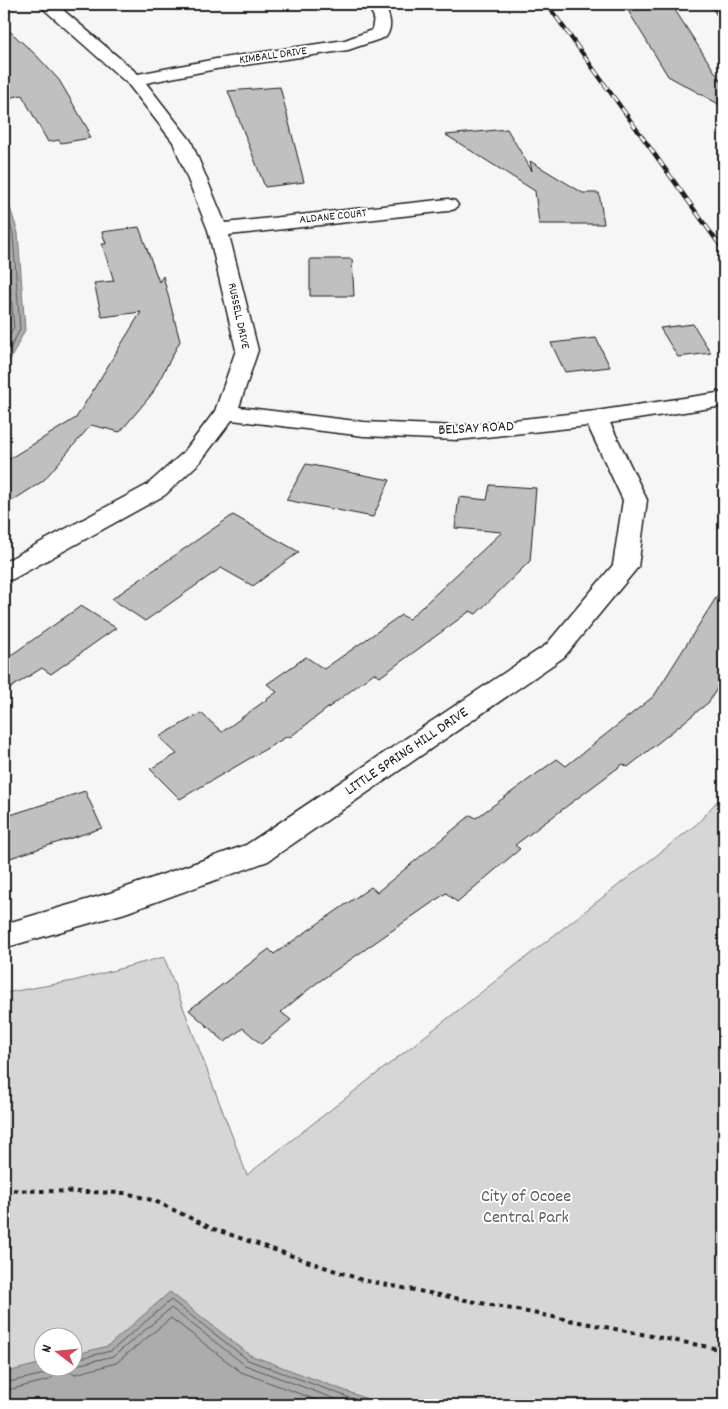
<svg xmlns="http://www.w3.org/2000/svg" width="728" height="1409" font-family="Dekko,sans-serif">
  <rect width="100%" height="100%" fill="#f6f6f6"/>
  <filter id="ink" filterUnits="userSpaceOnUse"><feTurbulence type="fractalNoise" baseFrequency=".02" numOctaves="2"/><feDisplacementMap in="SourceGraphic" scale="10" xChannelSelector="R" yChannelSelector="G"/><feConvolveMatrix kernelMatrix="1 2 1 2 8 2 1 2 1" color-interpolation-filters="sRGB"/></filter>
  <g filter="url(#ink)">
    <!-- green -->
    <path fill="#d6d6d6" stroke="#797979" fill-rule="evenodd" d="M 724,793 L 724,1405 L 4,1405 L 4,993 L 73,981 L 164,957 L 247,1175 L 698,823 ZM 42,1336 L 72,1336 L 72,1366 L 42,1366 Z"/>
    <!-- water -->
    <g fill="#acacac" stroke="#727272">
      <path d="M 4,189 L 18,233 L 25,330 L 4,372 Z"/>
      <path d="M 170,1292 L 250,1355 L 383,1405 L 4,1405 L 4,1373 L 42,1363 L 42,1366 L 72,1366 L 73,1355 L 108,1346 Z"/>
    </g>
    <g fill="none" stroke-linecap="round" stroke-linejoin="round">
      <!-- shore -->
      <g stroke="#565656" stroke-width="1">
        <path d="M 4,206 L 13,234 L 20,329 L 4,361"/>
        <path d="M 4,227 L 14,327 L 4,347"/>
        <path d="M 72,1360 L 111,1351 L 171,1300 L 248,1360 L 369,1405"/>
        <path d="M 72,1366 L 114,1356 L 171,1308 L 245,1365 L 351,1405"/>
        <path d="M 4,1383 L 45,1374 L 53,1366"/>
        <path d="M 4,1391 L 49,1380 L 60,1370 L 76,1374 L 116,1363 L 171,1318 L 241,1372 L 330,1405"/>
      </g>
    </g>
    <!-- building -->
    <g fill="#c0c0c0" stroke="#1c1c1c">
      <path d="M 624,4 L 671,4 L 724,86 L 724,107 L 668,76 Z"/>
      <path d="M 4,26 L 36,55 L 59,80 L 89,131 L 87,132 L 90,138 L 61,143 L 59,140 L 48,142 L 22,95 L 4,99 Z"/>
      <path d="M 280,87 L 304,182 L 265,187 L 228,91 Z"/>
      <path d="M 507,129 L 532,171 L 530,161 L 583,193 L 599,193 L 604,224 L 539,224 L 535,191 L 446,135 Z"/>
      <path d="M 139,227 L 159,282 L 163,276 L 180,341 L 152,394 L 120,432 L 91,425 L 43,481 L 4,506 L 4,462 L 76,418 L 141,312 L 102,317 L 94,283 L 114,281 L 102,244 L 106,244 L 102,232 Z"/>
      <path d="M 310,259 L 352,259 L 354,296 L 310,296 Z"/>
      <path d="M 693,324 L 711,353 L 678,357 L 660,328 Z"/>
      <path d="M 596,338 L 610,367 L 565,372 L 551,343 Z"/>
      <path d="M 306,464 L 390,480 L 373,517 L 286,500 Z"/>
      <path d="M 490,485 L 536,488 L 530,561 L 476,614 L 470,611 L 380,677 L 374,673 L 290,737 L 288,736 L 180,799 L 150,769 L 177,754 L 159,737 L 201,713 L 222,732 L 277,692 L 267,684 L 306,657 L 324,669 L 401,615 L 409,619 L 502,532 L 455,528 L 459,497 L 487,500 Z"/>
      <path d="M 233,515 L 299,552 L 253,586 L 221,568 L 145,621 L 112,599 Z"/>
      <path d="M 724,585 L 724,676 L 709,702 L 628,767 L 623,764 L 515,845 L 520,849 L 457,902 L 446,893 L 314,985 L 281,1012 L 291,1020 L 261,1044 L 243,1028 L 225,1042 L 189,1010 L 269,949 L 274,954 L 371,887 L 377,892 L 471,815 L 476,818 L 557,759 L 566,766 L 654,696 Z"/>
      <path d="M 81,606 L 116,628 L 51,674 L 42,668 L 4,692 L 4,660 Z"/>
      <path d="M 85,791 L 102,828 L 4,860 L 4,817 Z"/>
    </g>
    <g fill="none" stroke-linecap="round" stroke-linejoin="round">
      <!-- minor casing -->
      <g stroke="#1c1c1c" stroke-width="3">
        <g id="minor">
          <path d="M 38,4 L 56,4 L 138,74 L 216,59 L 345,40 L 372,30 L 374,17 L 367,4 L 383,4 C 389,14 394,25 386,37 L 348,50 L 216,69 L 146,83 L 191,141 L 225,223 L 448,199 L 455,201 L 458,205 L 455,209 L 448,211 L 229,235 L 258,350 L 239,407 L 364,422 L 458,426 L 596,411 L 724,392 L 724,406 L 610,423 L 647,500 L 638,567 L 564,657 L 268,861 L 125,913 L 4,948 L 4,924 L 110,893 L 246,845 L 546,645 L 613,565 L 623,500 L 588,426 L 458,440 L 364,436 L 232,420 L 200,462 L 165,495 L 13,579 L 4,581 L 4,562 L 147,485 L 184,452 L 215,411 L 236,350 L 208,230 L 173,142 L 128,84 Z"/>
          <path d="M 711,4 L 724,4 L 724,16 L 718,15 Z"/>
        </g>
      </g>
      <!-- path -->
      <path stroke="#1c1c1c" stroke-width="4" stroke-dasharray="4.5 4.5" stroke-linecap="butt" d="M 4,1190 L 126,1193 L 155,1201 L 211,1228 L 362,1280 L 724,1350"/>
      <!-- minor -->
      <use href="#minor" fill="#fff" fill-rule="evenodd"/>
      <!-- rail casing -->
      <g stroke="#1c1c1c" stroke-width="4">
        <path id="rail" d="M 547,4 L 724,251"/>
      </g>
      <!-- rail -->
      <use href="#rail" stroke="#fff" stroke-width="2.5" stroke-dasharray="8" stroke-linecap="butt"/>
    </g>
  </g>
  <g text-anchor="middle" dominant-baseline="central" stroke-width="4" stroke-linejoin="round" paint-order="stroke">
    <!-- far-street labels -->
    <g font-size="12" fill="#1c1c1c" stroke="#fff">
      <text transform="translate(273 56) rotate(-8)">KIMBALL DRIVE</text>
      <text transform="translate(333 217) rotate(-6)">ALDANE COURT</text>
      <text transform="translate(238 316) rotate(78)">RUSSELL DRIVE</text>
    </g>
    <!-- street labels -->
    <g font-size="15" fill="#1c1c1c" stroke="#fff">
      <text transform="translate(476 429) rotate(-3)">BELSAY ROAD</text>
      <text transform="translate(407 752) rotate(-34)">LITTLE SPRING HILL DRIVE</text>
    </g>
    <!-- near-park labels -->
    <g font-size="18" fill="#5d5d5d" stroke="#fff">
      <text x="526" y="1197">City of Ocoee<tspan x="526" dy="21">Central Park</tspan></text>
    </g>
  </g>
  <!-- margin -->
  <rect width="728" height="1409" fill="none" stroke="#fff" stroke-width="20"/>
  <rect x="10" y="10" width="708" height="1389" fill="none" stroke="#1c1c1c" stroke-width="2" filter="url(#ink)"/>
  <!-- north arrow -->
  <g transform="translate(58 1352) rotate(286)"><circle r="24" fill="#ffffff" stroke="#a4a4a4"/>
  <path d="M0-4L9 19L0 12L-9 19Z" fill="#d1495b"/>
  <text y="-8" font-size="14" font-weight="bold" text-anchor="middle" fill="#1c1c1c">N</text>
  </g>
</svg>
